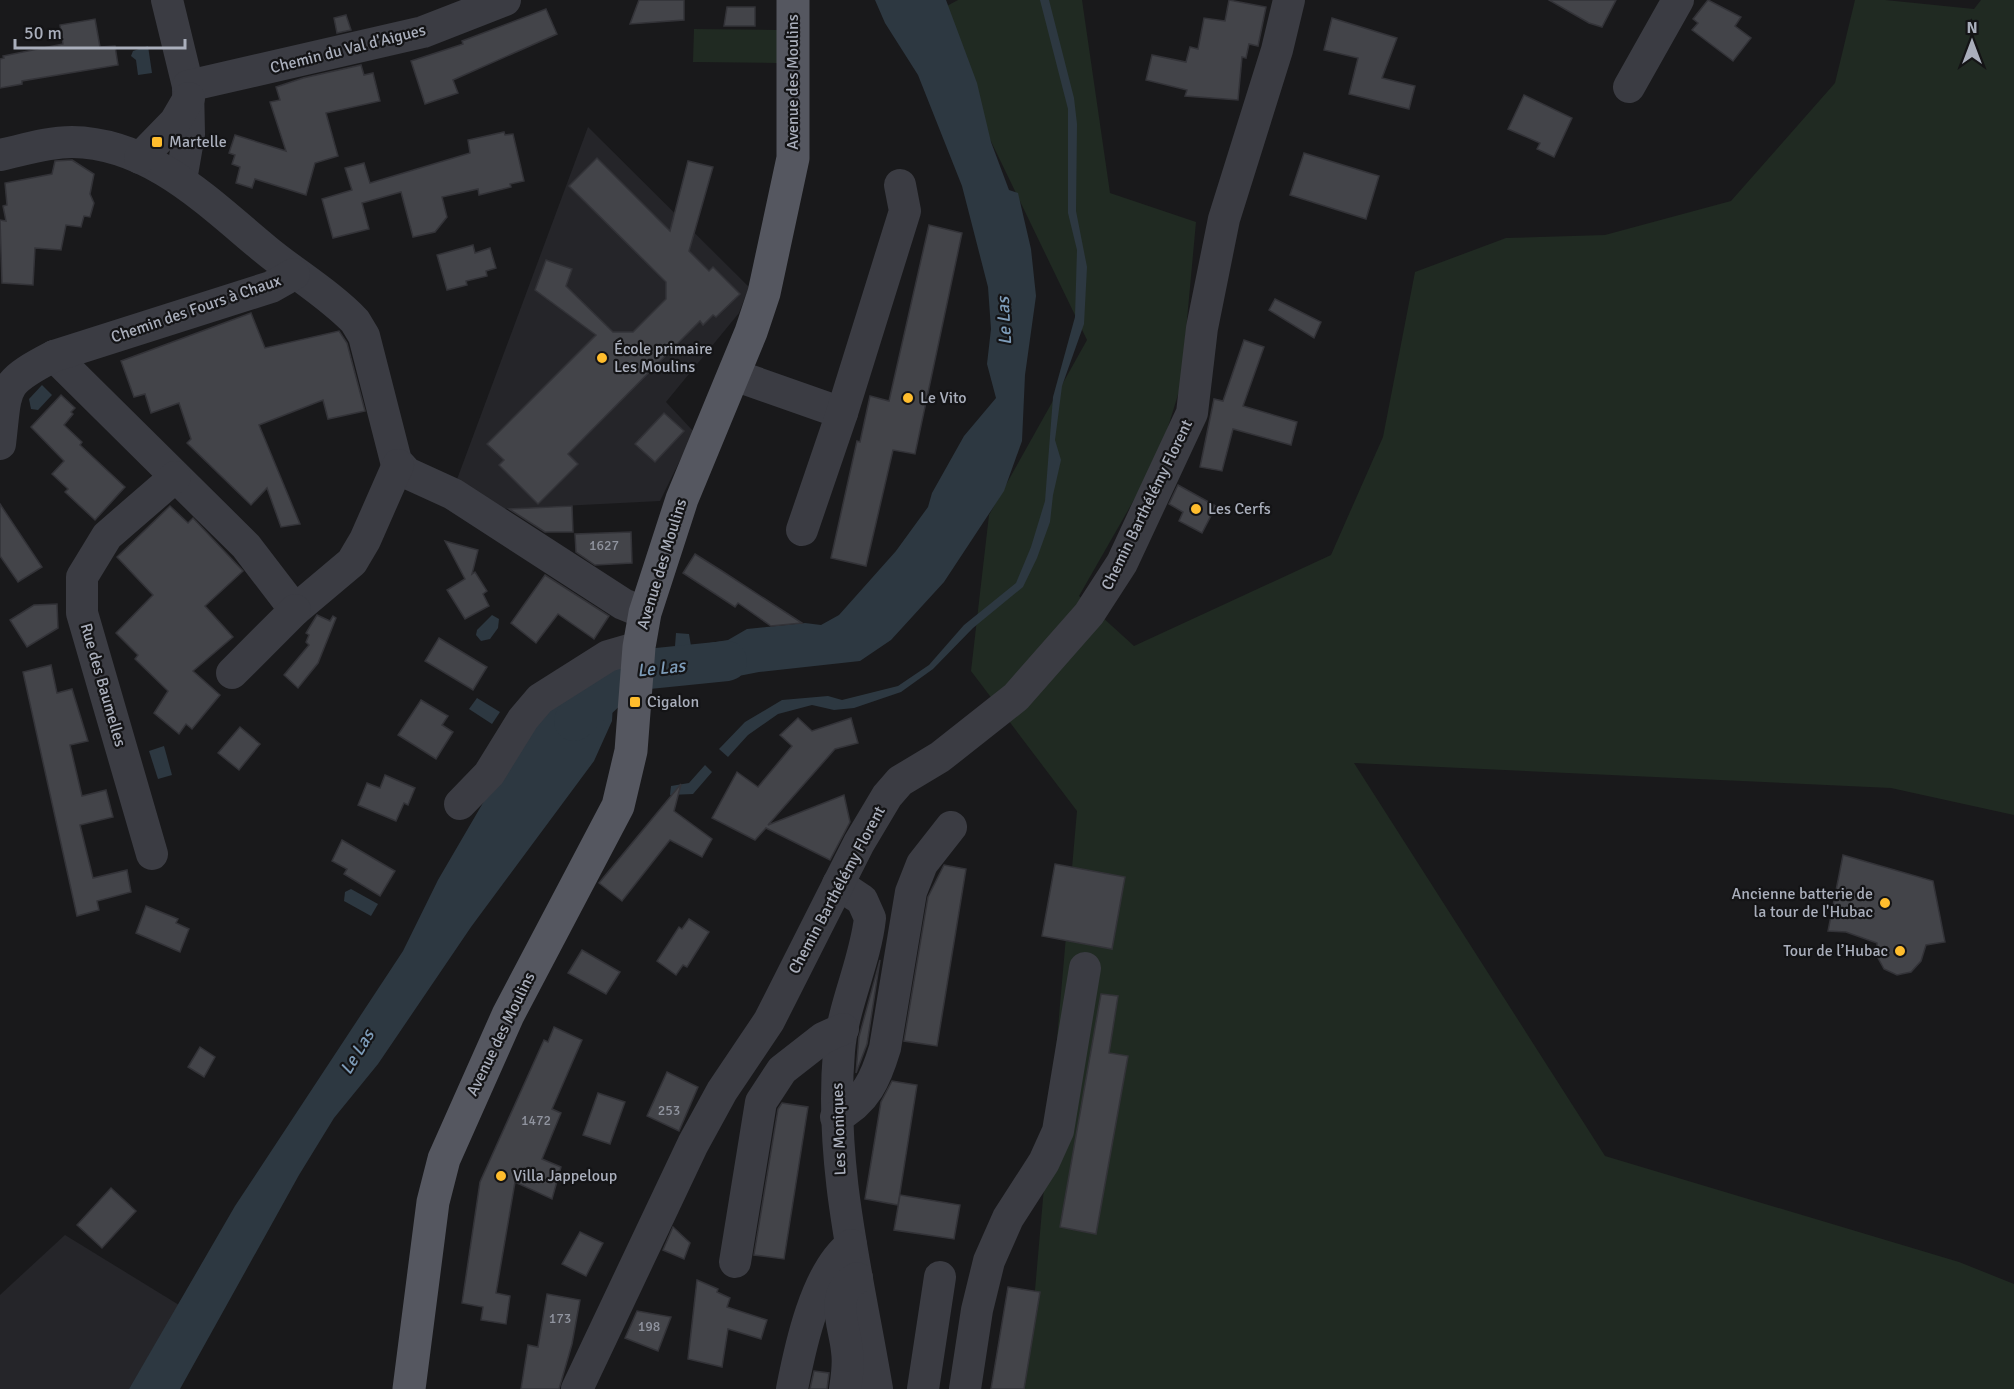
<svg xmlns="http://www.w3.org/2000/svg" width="2014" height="1389" font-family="Signika,sans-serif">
  <rect width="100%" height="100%" fill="#19191b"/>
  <!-- built -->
  <g fill="#252529">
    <path d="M 588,127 L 749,287 L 739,313 L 666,402 L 694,432 L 660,501 L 501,509 L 456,482 Z"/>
    <path d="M 65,1235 L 179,1305 L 129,1389 L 0,1389 L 0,1295 Z"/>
  </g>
  <!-- green -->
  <g fill="#202a22">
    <path d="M 958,0 L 1082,0 L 1110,193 L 1196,222 L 1181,385 L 1159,456 L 1079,596 L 1134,646 L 1331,555 L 1383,437 L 1415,272 L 1506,238 L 1605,235 L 1731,201 L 1835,83 L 1855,0 L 1885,0 L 1974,9 L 1981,0 L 2014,0 L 2014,815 L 1891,788 L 1354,763 L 1605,1156 L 1959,1262 L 2014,1284 L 2014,1389 L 997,1389 L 1030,1347 L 1077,811 L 971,671 L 989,515 L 1087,340 L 930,15 Z"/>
    <path d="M 694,29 L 777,30 L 777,63 L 693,62 Z"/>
  </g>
  <!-- water -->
  <g fill="#2d3841">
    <path d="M 875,0 L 946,0 L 977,83 L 991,142 L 1009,190 L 1018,193 L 1031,249 L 1036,296 L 1025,375 L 1022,441 L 1004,491 L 944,582 L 891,640 L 860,661 L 759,672 L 713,681 L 672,685 L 676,633 L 689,634 L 691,646 L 728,640 L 747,629 L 805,623 L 821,625 L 839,615 L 896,551 L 928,507 L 932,493 L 964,436 L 996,398 L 987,364 L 991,329 L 988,287 L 962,186 L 918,75 L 885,23 Z"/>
    <path d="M 1040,0 L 1049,0 L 1074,98 L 1077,124 L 1076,211 L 1087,267 L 1084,324 L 1062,386 L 1055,440 L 1061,460 L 1053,495 L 1050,522 L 1037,558 L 1023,587 L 973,628 L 933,669 L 901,692 L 854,708 L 834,710 L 812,705 L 778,714 L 748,735 L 728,757 L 719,749 L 745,722 L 782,700 L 828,696 L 842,700 L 898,686 L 929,665 L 964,625 L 1016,583 L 1031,547 L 1045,501 L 1053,397 L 1075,317 L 1077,250 L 1068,213 L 1068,109 Z"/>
    <path d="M 148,46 L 152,73 L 138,75 L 136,60 L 131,56 L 133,51 Z"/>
    <path d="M 42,385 L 52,395 L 38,410 L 31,409 L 29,399 Z"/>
    <path d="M 492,615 L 499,619 L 498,628 L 490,639 L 481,641 L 476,635 L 477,630 Z"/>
    <path d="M 615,667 L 612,721 L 594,761 L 471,927 L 378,1064 L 334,1118 L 299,1175 L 180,1389 L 129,1389 L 235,1206 L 403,951 L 438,880 L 515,748 L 540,712 Z"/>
    <path d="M 477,698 L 500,712 L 492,724 L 469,709 Z"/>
    <path d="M 164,746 L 172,775 L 158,779 L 149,751 Z"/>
    <path d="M 705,765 L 712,772 L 693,794 L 670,795 L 671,786 L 689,783 Z"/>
    <path d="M 351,889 L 378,904 L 371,916 L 344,901 L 345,892 Z"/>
  </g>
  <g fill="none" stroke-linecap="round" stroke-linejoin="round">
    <!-- river -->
    <path stroke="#2d3841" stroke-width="40" d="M 574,721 L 628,671 L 727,661"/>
  </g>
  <!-- building -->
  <g fill="#434449" stroke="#333338" stroke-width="1.5">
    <path d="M 639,0 L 684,0 L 684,20 L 630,24 Z"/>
    <path d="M 1229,0 L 1266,7 L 1258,46 L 1249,44 L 1246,58 L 1242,57 L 1238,100 L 1185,96 L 1187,90 L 1146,80 L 1152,55 L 1186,62 L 1190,47 L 1198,49 L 1204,18 L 1225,21 Z"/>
    <path d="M 1549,0 L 1616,0 L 1602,27 L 1589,23 Z"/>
    <path d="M 1708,0 L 1741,17 L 1735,26 L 1751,38 L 1733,61 L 1692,30 L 1698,23 L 1693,19 Z"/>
    <path d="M 727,7 L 755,7 L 755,26 L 724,26 Z"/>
    <path d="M 546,9 L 557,34 L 453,80 L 458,93 L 425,104 L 411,61 L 463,44 L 462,41 Z"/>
    <path d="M 346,15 L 351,30 L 337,33 L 334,18 Z"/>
    <path d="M 1332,18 L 1397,38 L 1382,78 L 1415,86 L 1409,109 L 1349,94 L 1358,58 L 1324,50 Z"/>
    <path d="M 95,19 L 100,47 L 115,46 L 118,65 L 22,81 L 22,84 L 0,88 L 0,59 L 4,58 L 3,56 L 63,44 L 60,25 Z"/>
    <path d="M 361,65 L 364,75 L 373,73 L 380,101 L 326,113 L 338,156 L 315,163 L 306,195 L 255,179 L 252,188 L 236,183 L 240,167 L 232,164 L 235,155 L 229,153 L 235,135 L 286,151 L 270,102 L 280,100 L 276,87 L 303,78 Z"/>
    <path d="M 1524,95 L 1572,118 L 1554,157 L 1537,149 L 1540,143 L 1508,129 Z"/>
    <path d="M 504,132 L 505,135 L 513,134 L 524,181 L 510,184 L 511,187 L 479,195 L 478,189 L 442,197 L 447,217 L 435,232 L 413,237 L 401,192 L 362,203 L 369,229 L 333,238 L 322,199 L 352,190 L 345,168 L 364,163 L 370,183 L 470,153 L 468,140 Z"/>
    <path d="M 1304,153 L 1379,176 L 1366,219 L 1290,195 Z"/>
    <path d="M 597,158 L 670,231 L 688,161 L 713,167 L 689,251 L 709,271 L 713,267 L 740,294 L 716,317 L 713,315 L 703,325 L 700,321 L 568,454 L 578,464 L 538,504 L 499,465 L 504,460 L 487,444 L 596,335 L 535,290 L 546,260 L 572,269 L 566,286 L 613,332 L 633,332 L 666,299 L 666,282 L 569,186 Z"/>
    <path d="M 72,160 L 94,174 L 90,194 L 94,203 L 90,217 L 84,216 L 81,227 L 66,225 L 61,250 L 35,248 L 33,285 L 2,283 L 0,220 L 6,221 L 3,206 L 7,205 L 5,183 L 52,174 L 55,161 Z"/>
    <path d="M 929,225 L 962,233 L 915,454 L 893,450 L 866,566 L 831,558 L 857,441 L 860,442 L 870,396 L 889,401 Z"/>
    <path d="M 473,245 L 475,253 L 490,248 L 496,268 L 486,271 L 487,276 L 466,281 L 467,285 L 447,290 L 437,255 Z"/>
    <path d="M 1275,299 L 1321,322 L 1314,338 L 1269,310 Z"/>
    <path d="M 251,313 L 265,348 L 339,331 L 347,343 L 365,411 L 328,419 L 323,400 L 259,425 L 300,524 L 281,527 L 267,488 L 251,505 L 187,443 L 191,439 L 179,403 L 151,413 L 145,394 L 134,397 L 121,361 Z"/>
    <path d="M 1244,340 L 1264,347 L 1243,406 L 1297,422 L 1291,445 L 1233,429 L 1222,471 L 1200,467 L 1214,399 L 1223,401 Z"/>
    <path d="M 61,395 L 75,408 L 71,412 L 73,414 L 64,425 L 82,442 L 80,445 L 125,487 L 95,520 L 65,492 L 68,489 L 52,474 L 64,461 L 31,427 Z"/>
    <path d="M 664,413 L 684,431 L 655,462 L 635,444 Z"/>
    <path d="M 1178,485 L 1216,506 L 1202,533 L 1179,521 L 1183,512 L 1169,504 Z"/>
    <path d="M 0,504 L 42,567 L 18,582 L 0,556 Z"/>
    <path d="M 170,506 L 188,523 L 193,518 L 243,571 L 205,606 L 233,637 L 193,671 L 220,695 L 192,729 L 186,724 L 179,734 L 154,713 L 168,691 L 135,659 L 138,655 L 116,633 L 153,595 L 117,557 Z"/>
    <path d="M 572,506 L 573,532 L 545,532 L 509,509 Z"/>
    <path d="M 631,532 L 632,563 L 595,565 L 576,552 L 575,534 Z"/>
    <path d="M 445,541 L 478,550 L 472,574 L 475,572 L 487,591 L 483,594 L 489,606 L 465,619 L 447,590 L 465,579 Z"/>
    <path d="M 695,554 L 722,571 L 802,623 L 771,626 L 738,603 L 735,607 L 683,573 Z"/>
    <path d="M 545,575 L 609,616 L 594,639 L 558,614 L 536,643 L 511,623 Z"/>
    <path d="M 57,604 L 58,628 L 27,647 L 10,620 L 34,605 Z"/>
    <path d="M 317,615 L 330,621 L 333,616 L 336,618 L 318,663 L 298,688 L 284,675 L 309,645 L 306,642 L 309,635 L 306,633 Z"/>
    <path d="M 439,638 L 487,667 L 473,690 L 425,661 Z"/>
    <path d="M 51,665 L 57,693 L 72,689 L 88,741 L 70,745 L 82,796 L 106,790 L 113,817 L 80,825 L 93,878 L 127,870 L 131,892 L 97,901 L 99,910 L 77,916 L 23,672 Z"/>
    <path d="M 421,700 L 448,716 L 442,725 L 453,732 L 436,759 L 398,735 Z"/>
    <path d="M 798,718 L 812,731 L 851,718 L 858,743 L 835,749 L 768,825 L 844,795 L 850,822 L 830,860 L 766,828 L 755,840 L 712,818 L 737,772 L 758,787 L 792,746 L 780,735 Z"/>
    <path d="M 240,727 L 260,744 L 239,770 L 218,753 Z"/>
    <path d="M 385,775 L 415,788 L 408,805 L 404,803 L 396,821 L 358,805 L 367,783 L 380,788 Z"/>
    <path d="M 681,784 L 674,811 L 712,839 L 702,857 L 670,840 L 622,901 L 599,883 Z"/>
    <path d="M 342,840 L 395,871 L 380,896 L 344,874 L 347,869 L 332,861 Z"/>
    <path d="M 1843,855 L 1933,881 L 1945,942 L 1926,945 L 1921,961 L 1911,972 L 1897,975 L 1884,969 L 1877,956 L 1877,943 L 1846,932 L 1828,931 Z"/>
    <path d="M 1055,864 L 1125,877 L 1112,949 L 1042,936 Z"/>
    <path d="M 944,865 L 966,869 L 937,1046 L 904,1041 L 928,897 Z"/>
    <path d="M 146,906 L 178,919 L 176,923 L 189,929 L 180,952 L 136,933 Z"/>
    <path d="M 689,919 L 709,932 L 687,967 L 683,965 L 676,975 L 657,961 L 679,927 L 682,929 Z"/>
    <path d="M 582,950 L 620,972 L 606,994 L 568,973 Z"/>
    <path d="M 880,960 L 867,1044 L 856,1073 L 859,1037 Z"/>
    <path d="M 1101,994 L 1118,996 L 1109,1053 L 1128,1056 L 1096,1234 L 1060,1227 Z"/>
    <path d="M 554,1027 L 582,1040 L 552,1109 L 561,1113 L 542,1159 L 561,1167 L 552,1199 L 515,1182 L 496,1293 L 510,1296 L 506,1324 L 481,1320 L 483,1307 L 462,1303 L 480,1182 L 544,1040 L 548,1042 Z"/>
    <path d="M 200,1047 L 215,1057 L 204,1077 L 188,1067 Z"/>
    <path d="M 667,1072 L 698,1087 L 679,1131 L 647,1116 Z"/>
    <path d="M 892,1081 L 917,1085 L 898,1205 L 865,1199 L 881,1102 Z"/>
    <path d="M 598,1093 L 625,1102 L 610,1144 L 583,1135 Z"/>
    <path d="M 782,1103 L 808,1107 L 784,1259 L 754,1255 L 778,1109 Z"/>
    <path d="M 111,1188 L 136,1211 L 102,1248 L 77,1225 Z"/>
    <path d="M 900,1195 L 960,1205 L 954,1239 L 894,1230 Z"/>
    <path d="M 673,1227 L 690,1243 L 684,1259 L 663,1250 Z"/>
    <path d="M 580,1232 L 603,1243 L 586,1276 L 562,1264 Z"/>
    <path d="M 697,1280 L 718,1289 L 717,1292 L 730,1298 L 727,1307 L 767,1320 L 761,1339 L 728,1329 L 722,1367 L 688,1359 Z"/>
    <path d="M 1008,1287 L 1040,1292 L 1024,1389 L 991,1389 Z"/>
    <path d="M 547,1294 L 580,1300 L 572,1344 L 559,1389 L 521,1389 L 528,1345 L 538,1347 Z"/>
    <path d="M 637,1311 L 671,1317 L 658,1351 L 625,1338 Z"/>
    <path d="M 814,1371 L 829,1373 L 827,1389 L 810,1389 Z"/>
  </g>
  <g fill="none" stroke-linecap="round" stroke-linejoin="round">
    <!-- minor -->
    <g stroke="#3b3c43" stroke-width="32">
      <path d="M 167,0 L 188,86 L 189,134 L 181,180"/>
      <path d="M 188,86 L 423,32 L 505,0"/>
      <path d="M 1629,87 L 1678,0"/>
      <path d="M 0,155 C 23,150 48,142 72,142 C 151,143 209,203 266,250 C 295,274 329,294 355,321 L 364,336 L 396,461 L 407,473 L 453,494 L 623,604 L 645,613"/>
      <path d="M 140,158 L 175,122 L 189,98"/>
      <path d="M 54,356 L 246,546 L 295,610 L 352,562 L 365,540 L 398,465"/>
      <path d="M 734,375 L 842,413"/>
      <path d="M 0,444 C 7,386 0,384 54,356 L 271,287 L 294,274"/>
      <path d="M 802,530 L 842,413 L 905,211 L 900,185"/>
      <path d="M 232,673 L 295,610"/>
      <path d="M 460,804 L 489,774 L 523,719 L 540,699 L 608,656 L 639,647"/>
      <path d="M 152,854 L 82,613 L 82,577 L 107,536 L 175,477"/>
      <path d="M 838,884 L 862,900 L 870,918 C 865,963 843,1005 839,1051 C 829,1166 858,1276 877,1389"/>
      <path d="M 836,1117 C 866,1102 876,1078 885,1048 L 911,892 L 922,864 L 951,827"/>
      <path d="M 735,1262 L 761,1102 L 782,1070 L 823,1038 L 843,1029"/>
      <path d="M 577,1389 L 693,1144 L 722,1091 L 769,1021 L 859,843 L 887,796 L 900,781 L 940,757 L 1016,697 L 1089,614 L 1122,563 L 1192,413 L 1202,328 L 1224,219 L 1277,50 L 1289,0"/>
      <path d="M 792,1389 C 800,1348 816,1271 851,1245"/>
      <path d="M 845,1389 C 847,1376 849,1364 847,1351 C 845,1326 828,1294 857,1278"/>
      <path d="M 923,1389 L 940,1277"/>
      <path d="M 965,1389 L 977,1310 L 989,1261 L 1008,1218 L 1044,1162 L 1058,1131 L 1085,968"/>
    </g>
    <!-- major -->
    <path stroke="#555760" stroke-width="33" d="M 409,1389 L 433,1202 L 444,1159 L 508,1015 L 618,806 L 631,751 L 639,647 L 645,613 L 682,499 L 751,332 L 764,293 L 793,158 L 793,0"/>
  </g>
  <!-- markers -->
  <g fill="#ffbd2d" stroke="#141416" stroke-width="2">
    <rect x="151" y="136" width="12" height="12" rx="3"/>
    <circle cx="602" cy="358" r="6"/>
    <circle cx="908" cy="398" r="6"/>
    <circle cx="1196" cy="509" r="6"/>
    <rect x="629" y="696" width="12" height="12" rx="3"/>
    <circle cx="1885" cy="903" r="6"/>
    <circle cx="1900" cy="951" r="6"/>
    <circle cx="501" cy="1176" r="6"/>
  </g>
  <g text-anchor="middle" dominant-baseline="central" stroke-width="4.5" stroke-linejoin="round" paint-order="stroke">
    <!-- number labels -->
    <g font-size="14" fill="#90949f">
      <text x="604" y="545">1627</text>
      <text x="669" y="1110">253</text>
      <text x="536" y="1120">1472</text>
      <text x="560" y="1318">173</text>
      <text x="649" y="1326">198</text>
    </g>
    <!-- street labels -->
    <g font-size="16" fill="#aaafbc" stroke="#141416">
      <text transform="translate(348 49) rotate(-14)">Chemin du Val d'Aigues</text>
      <text transform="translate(793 82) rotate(-90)">Avenue des Moulins</text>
      <text transform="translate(196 309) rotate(-19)">Chemin des Fours à Chaux</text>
      <text transform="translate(1147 505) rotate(-64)">Chemin Barthélémy Florent</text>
      <text transform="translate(662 564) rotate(-73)">Avenue des Moulins</text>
      <text transform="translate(103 685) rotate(74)">Rue des Baumelles</text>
      <text transform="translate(837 890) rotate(-62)">Chemin Barthélémy Florent</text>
      <text transform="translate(501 1034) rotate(-64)">Avenue des Moulins</text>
      <text transform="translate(839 1129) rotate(-92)">Les Moniques</text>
    </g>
    <!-- poi labels -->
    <g font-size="16" fill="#aaafbc" stroke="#141416" text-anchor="start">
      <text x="169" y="142">Martelle</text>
      <text x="614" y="349">École primaire<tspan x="614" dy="18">Les Moulins</tspan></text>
      <text x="920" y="398">Le Vito</text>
      <text x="1208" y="509">Les Cerfs</text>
      <text x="647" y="702">Cigalon</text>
      <text x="1873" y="894" text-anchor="end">Ancienne batterie de<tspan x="1873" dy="18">la tour de l'Hubac</tspan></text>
      <text x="1888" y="951" text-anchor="end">Tour de l’Hubac</text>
      <text x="513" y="1176">Villa Jappeloup</text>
    </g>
    <!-- water labels -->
    <g font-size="18" font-style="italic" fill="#7e9dba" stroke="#141416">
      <text transform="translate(1004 321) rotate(-93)">Le Las</text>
      <text transform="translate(661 668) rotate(-6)">Le Las</text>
      <text transform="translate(357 1052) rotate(-59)">Le Las</text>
    </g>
  </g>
  <!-- north arrow -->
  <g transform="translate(1972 42)" stroke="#141416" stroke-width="4.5" paint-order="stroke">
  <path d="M0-4.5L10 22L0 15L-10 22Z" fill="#aaafbc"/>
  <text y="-9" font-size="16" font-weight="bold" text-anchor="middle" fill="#aaafbc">N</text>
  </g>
  <!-- scale -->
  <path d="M15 39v9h170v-9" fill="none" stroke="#aaafbc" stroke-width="3"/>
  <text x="24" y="39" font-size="18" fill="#aaafbc" stroke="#141416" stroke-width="4.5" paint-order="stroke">50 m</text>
</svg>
